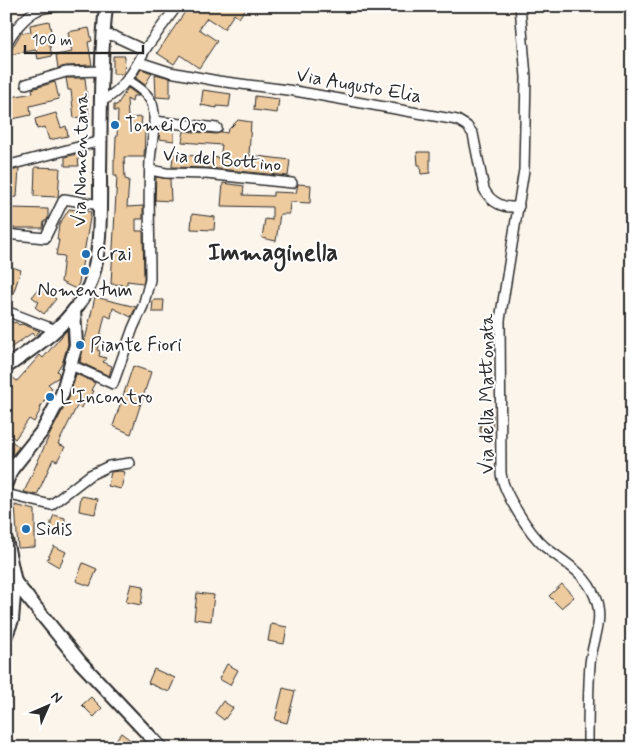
<svg xmlns="http://www.w3.org/2000/svg" width="638" height="754" font-family="Mynerve,sans-serif">
  <rect width="100%" height="100%" fill="#fcf5ec"/>
  <filter id="ink" filterUnits="userSpaceOnUse"><feTurbulence type="fractalNoise" baseFrequency=".02" numOctaves="2"/><feDisplacementMap in="SourceGraphic" scale="10" xChannelSelector="R" yChannelSelector="G"/><feConvolveMatrix kernelMatrix="1 2 1 2 8 2 1 2 1" color-interpolation-filters="sRGB"/></filter>
  <g filter="url(#ink)">
    <!-- building -->
    <g fill="#eecb9f" stroke="#2b2b2b">
      <path d="M 189,6 L 247,6 L 239,18 L 234,14 L 224,29 L 207,18 L 199,29 L 217,41 L 199,68 L 180,55 L 174,64 L 157,53 Z"/>
      <path d="M 49,21 L 52,36 L 48,37 L 52,56 L 38,59 L 36,50 L 12,54 L 11,50 L 21,33 L 31,32 L 30,25 Z"/>
      <path d="M 89,28 L 92,41 L 88,42 L 92,65 L 66,66 L 58,68 L 56,55 L 72,52 L 68,32 Z"/>
      <path d="M 113,56 L 125,56 L 124,74 L 113,74 Z"/>
      <path d="M 141,69 L 152,73 L 145,85 L 136,78 Z"/>
      <path d="M 155,74 L 170,78 L 170,98 L 156,97 Z"/>
      <path d="M 66,78 L 85,78 L 89,116 L 74,118 L 71,90 L 68,90 Z"/>
      <path d="M 55,82 L 59,99 L 30,106 L 31,115 L 8,120 L 6,98 L 33,93 L 32,89 Z"/>
      <path d="M 128,88 L 139,96 L 133,96 L 132,102 L 127,99 L 128,118 L 142,117 L 141,125 L 147,125 L 146,132 L 145,132 L 144,157 L 124,157 L 125,179 L 129,180 L 127,207 L 143,206 L 143,219 L 136,219 L 136,231 L 143,231 L 144,279 L 143,283 L 127,281 L 127,285 L 111,284 L 117,176 L 114,176 L 114,159 L 115,159 L 116,137 L 117,137 L 118,111 L 114,111 L 114,105 L 117,105 Z"/>
      <path d="M 203,90 L 231,94 L 229,107 L 217,106 L 217,108 L 201,105 Z"/>
      <path d="M 255,96 L 279,99 L 277,113 L 254,110 Z"/>
      <path d="M 56,113 L 61,128 L 66,126 L 68,136 L 49,140 L 45,127 L 37,129 L 35,119 Z"/>
      <path d="M 238,120 L 251,122 L 249,155 L 290,160 L 288,176 L 209,168 L 172,167 L 173,154 L 220,158 L 222,145 L 182,142 L 184,131 L 216,134 L 222,132 L 227,133 L 228,130 Z"/>
      <path d="M 160,128 L 174,130 L 174,141 L 159,139 Z"/>
      <path d="M 85,152 L 85,155 L 78,159 L 79,166 L 65,166 L 65,157 Z"/>
      <path d="M 417,152 L 430,152 L 430,173 L 421,174 L 420,165 L 418,165 Z"/>
      <path d="M 35,167 L 60,168 L 58,197 L 34,196 Z"/>
      <path d="M 19,169 L 17,197 L 6,198 L 6,172 Z"/>
      <path d="M 156,177 L 170,179 L 171,201 L 155,200 Z"/>
      <path d="M 223,183 L 244,186 L 243,195 L 273,196 L 273,192 L 296,193 L 298,184 L 311,185 L 310,203 L 290,202 L 289,214 L 280,214 L 276,241 L 262,238 L 265,219 L 272,220 L 272,207 L 221,206 Z"/>
      <path d="M 12,208 L 48,209 L 48,218 L 46,221 L 44,221 L 43,228 L 12,228 Z"/>
      <path d="M 69,209 L 91,212 L 79,283 L 76,289 L 61,282 L 64,256 L 56,255 L 59,240 L 57,240 L 59,225 Z"/>
      <path d="M 192,214 L 215,217 L 214,230 L 191,229 Z"/>
      <path d="M 6,265 L 21,270 L 9,306 L 6,305 Z"/>
      <path d="M 41,286 L 56,299 L 44,314 L 35,307 L 39,302 L 32,297 Z"/>
      <path d="M 95,297 L 136,307 L 131,317 L 113,308 L 111,318 L 105,315 L 97,350 L 100,351 L 99,356 L 106,358 L 103,362 L 112,366 L 109,376 L 80,362 Z"/>
      <path d="M 153,300 L 164,300 L 163,312 L 152,312 Z"/>
      <path d="M 6,318 L 14,323 L 16,322 L 19,325 L 22,324 L 40,331 L 34,336 L 32,333 L 6,351 Z"/>
      <path d="M 67,330 L 68,344 L 63,361 L 57,371 L 59,373 L 59,377 L 48,384 L 52,388 L 40,408 L 41,409 L 34,422 L 29,419 L 15,439 L 6,432 L 6,381 L 12,377 L 17,381 L 40,355 L 43,358 Z"/>
      <path d="M 133,366 L 151,372 L 131,434 L 113,426 Z"/>
      <path d="M 76,374 L 95,383 L 91,390 L 94,391 L 90,398 L 86,396 L 81,408 L 77,406 L 58,444 L 65,447 L 57,461 L 53,459 L 37,495 L 24,492 L 49,436 L 69,398 Z"/>
      <path d="M 481,414 L 493,415 L 492,432 L 480,432 Z"/>
      <path d="M 9,439 L 19,447 L 6,463 L 6,442 Z"/>
      <path d="M 119,471 L 125,472 L 121,489 L 108,486 L 111,472 Z"/>
      <path d="M 81,496 L 98,499 L 95,514 L 79,511 Z"/>
      <path d="M 15,505 L 35,510 L 35,547 L 18,548 Z"/>
      <path d="M 54,515 L 65,518 L 64,534 L 51,532 L 51,522 Z"/>
      <path d="M 54,546 L 66,552 L 59,567 L 47,560 Z"/>
      <path d="M 83,563 L 97,569 L 90,586 L 76,581 Z"/>
      <path d="M 131,584 L 144,586 L 141,605 L 126,602 Z"/>
      <path d="M 562,584 L 574,597 L 561,608 L 549,596 Z"/>
      <path d="M 197,593 L 214,595 L 211,621 L 194,619 Z"/>
      <path d="M 271,624 L 287,627 L 284,644 L 268,641 Z"/>
      <path d="M 227,664 L 238,670 L 230,685 L 219,679 Z"/>
      <path d="M 154,669 L 175,678 L 169,692 L 148,683 Z"/>
      <path d="M 283,688 L 295,691 L 287,723 L 275,720 Z"/>
      <path d="M 91,697 L 102,708 L 94,717 L 82,705 Z"/>
      <path d="M 223,701 L 233,708 L 224,720 L 215,713 Z"/>
      <path d="M 121,733 L 141,748 L 110,748 Z"/>
    </g>
    <g fill="none" stroke-linecap="round" stroke-linejoin="round">
      <!-- street casing -->
      <g stroke="#2b2b2b" stroke-width="12">
        <g id="street">
          <path d="M 520,6 L 526,77 L 524,170 L 500,320 L 501,473 C 503,493 530,534 545,547 C 564,562 586,573 595,597 C 605,621 592,641 590,664 C 588,692 588,720 588,748"/>
          <path d="M 103,35 L 114,36 L 142,49 L 146,48 L 177,6"/>
          <path d="M 6,46 C 10,34 26,15 38,10 C 44,7 52,7 58,6"/>
          <path d="M 139,62 L 170,72 L 218,81 L 295,91 L 457,120 L 467,126 L 473,134 L 484,189 C 490,202 505,210 519,206"/>
          <path d="M 26,84 L 66,72 L 102,71"/>
          <path d="M 102,101 C 124,90 135,69 146,48"/>
          <path d="M 154,121 L 217,128"/>
          <path d="M 6,166 L 93,143 L 102,139"/>
          <path d="M 150,170 L 166,173 L 206,174 L 292,183"/>
          <path d="M 6,234 L 45,238 L 64,199 L 100,205"/>
          <path d="M 6,311 L 56,330"/>
          <path d="M 71,365 L 113,384 L 133,328 L 143,306 L 150,280 C 150,240 148,200 150,161 C 151,144 157,124 153,107 C 151,95 137,86 127,80"/>
          <path d="M 6,494 L 51,505 L 90,475 L 109,466 L 130,463"/>
        </g>
      </g>
      <!-- secondary casing -->
      <g stroke="#2b2b2b" stroke-width="16">
        <g id="secondary">
          <path d="M 6,367 C 37,346 74,321 89,286 C 102,255 100,207 100,173 C 101,117 100,61 106,6"/>
          <path d="M 6,483 L 12,469 L 43,430 L 62,394 L 76,345 L 74,310"/>
          <path d="M 6,540 L 15,582 L 12,620 L 6,635"/>
          <path d="M 15,582 L 81,663 L 161,748"/>
        </g>
      </g>
      <!-- street -->
      <use href="#street" stroke="#fff" stroke-width="9"/>
      <!-- secondary -->
      <use href="#secondary" stroke="#fff" stroke-width="12"/>
    </g>
  </g>
  <!-- markers -->
  <g fill="#1f6fb2" stroke="#fff" stroke-width="2">
    <circle cx="115" cy="125" r="5"/>
    <circle cx="86" cy="254" r="5"/>
    <circle cx="85" cy="271" r="5"/>
    <circle cx="80" cy="345" r="5"/>
    <circle cx="50" cy="397" r="5"/>
    <circle cx="26" cy="529" r="5"/>
  </g>
  <g text-anchor="middle" dominant-baseline="central" stroke-width="4" stroke-linejoin="round" paint-order="stroke">
    <!-- street labels -->
    <g font-size="19" fill="#2b2b2b" stroke="#fff">
      <text transform="translate(359 86) rotate(10)">Via Augusto Elia</text>
      <text transform="translate(81 160) rotate(-89)">Via Nomentana</text>
      <text transform="translate(222 160) rotate(5)">Via del Bottino</text>
      <text transform="translate(487 394) rotate(-90)">Via della Mattonata</text>
    </g>
    <!-- poi labels -->
    <g font-size="19" fill="#2b2b2b" stroke="#fff" text-anchor="start">
      <text x="125" y="125">Tomei Oro</text>
      <text x="96" y="254">Crai</text>
      <text x="85" y="290" text-anchor="middle">Nomentum</text>
      <text x="90" y="345">Piante Fiori</text>
      <text x="60" y="397">L'Incontro</text>
      <text x="36" y="529">Sidis</text>
    </g>
    <!-- district labels -->
    <g font-size="24" font-weight="bold" fill="#2b2b2b" stroke="#fff">
      <text x="273" y="253">Immaginella</text>
    </g>
  </g>
  <!-- margin -->
  <rect width="638" height="754" fill="none" stroke="#fff" stroke-width="25"/>
  <rect x="12" y="12" width="613" height="729" fill="none" stroke="#2b2b2b" stroke-width="2" filter="url(#ink)"/>
  <!-- north arrow -->
  <g transform="translate(48 706) rotate(45)" stroke="#ffffff" stroke-width="4" paint-order="stroke">
  <path d="M0-4L9 19L0 12L-9 19Z" fill="#2b2b2b"/>
  <text y="-8" font-size="14" font-weight="bold" text-anchor="middle" fill="#2b2b2b">N</text>
  </g>
  <!-- scale -->
  <path d="M25 45v8h118v-8" fill="none" stroke="#2b2b2b" stroke-width="2.5"/>
  <text x="32" y="45" font-size="15" fill="#2b2b2b" stroke="#ffffff" stroke-width="4" paint-order="stroke">100 m</text>
</svg>
